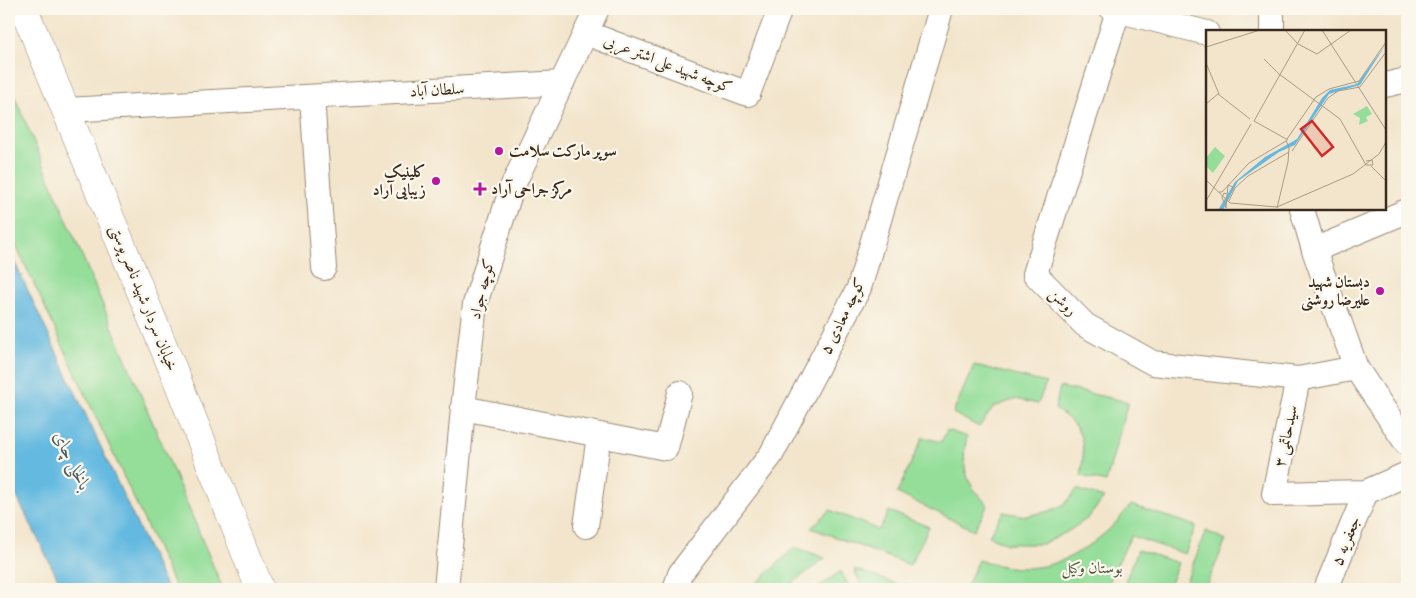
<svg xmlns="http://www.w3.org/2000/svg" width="1416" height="598" font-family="'Libre Bodoni',Amiri,serif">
  <rect width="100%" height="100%" fill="#fbf7ec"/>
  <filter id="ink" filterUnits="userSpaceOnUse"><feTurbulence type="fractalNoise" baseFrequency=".02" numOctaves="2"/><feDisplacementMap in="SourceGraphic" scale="10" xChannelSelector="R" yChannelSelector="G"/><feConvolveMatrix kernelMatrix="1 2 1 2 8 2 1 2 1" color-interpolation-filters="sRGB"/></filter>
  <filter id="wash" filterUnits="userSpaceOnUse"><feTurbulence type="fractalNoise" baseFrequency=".0096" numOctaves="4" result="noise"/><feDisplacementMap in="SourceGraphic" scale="20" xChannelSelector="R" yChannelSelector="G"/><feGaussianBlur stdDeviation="1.12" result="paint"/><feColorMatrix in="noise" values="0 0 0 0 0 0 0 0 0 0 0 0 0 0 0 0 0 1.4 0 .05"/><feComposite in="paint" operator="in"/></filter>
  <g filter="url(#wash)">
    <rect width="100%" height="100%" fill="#f3e5cc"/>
    <!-- green -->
    <g fill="#94de9a" stroke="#68845c">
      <path d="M 9,83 L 223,589 L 176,589 L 9,230 Z"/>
      <path d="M 974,365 L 1046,383 L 1038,404 L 1016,399 L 994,407 L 979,427 L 953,413 Z"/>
      <path d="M 1060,387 L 1128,402 L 1106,482 L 1081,476 C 1086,443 1084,427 1055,409 Z"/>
      <path d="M 947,430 L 967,437 C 960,467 966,484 988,505 L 974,530 L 897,493 L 923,437 L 941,442 Z"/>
      <path d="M 1077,489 L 1104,498 L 1088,518 L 1067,532 L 1042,544 L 1007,544 L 989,536 L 1003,512 L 1026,516 L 1050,511 L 1065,504 Z"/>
      <path d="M 1131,505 L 1196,526 L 1185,554 L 1131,536 L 1105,589 L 966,589 L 978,560 C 1029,576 1063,568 1104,534 C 1114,526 1122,515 1131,505 Z"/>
      <path d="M 830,510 L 879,530 L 889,511 L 929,527 L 910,565 L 811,528 Z"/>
      <path d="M 1206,531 L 1226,540 L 1205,589 L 1183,589 Z"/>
      <path d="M 795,547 L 825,558 L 785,589 L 751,589 Z"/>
      <path d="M 1138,550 L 1178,563 L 1168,589 L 1122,589 Z"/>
      <path d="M 854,569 L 911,589 L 912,589 L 863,589 Z"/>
      <path d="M 841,571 L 850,589 L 816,589 Z"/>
    </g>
    <!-- water -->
    <path fill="#64b9e0" stroke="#50727f" d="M 9,250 L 167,589 L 63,589 L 9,481 Z"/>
  </g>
  <g filter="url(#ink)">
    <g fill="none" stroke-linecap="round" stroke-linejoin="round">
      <!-- street casing -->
      <g stroke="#978875" stroke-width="26">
        <g id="street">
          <path d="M 1112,9 L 1207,33"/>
          <path d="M 1118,11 L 1035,274 L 1085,325 L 1153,363 L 1298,379 L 1356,368"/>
          <path d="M 1272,31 L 1272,9"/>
          <path d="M 586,33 L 748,94 L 780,9"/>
          <path d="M 1385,85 L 1407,80"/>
          <path d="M 312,97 L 324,268"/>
          <path d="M 66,110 L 562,83"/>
          <path d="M 1302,209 L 1314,250 L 1356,368 L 1407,444"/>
          <path d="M 1314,250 L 1407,211"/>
          <path d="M 1298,379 L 1274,494 L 1366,492 L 1407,474"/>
          <path d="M 463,408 L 666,448 L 680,393"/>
          <path d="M 586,526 L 599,436"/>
          <path d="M 446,589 L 463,408 L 475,304 L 512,187 L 597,9"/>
          <path d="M 675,589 L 680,574 L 771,455 L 859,288 L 941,9"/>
          <path d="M 1326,589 L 1366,492"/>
        </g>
      </g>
      <!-- secondary casing -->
      <g stroke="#978875" stroke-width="29">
        <path id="secondary" d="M 24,9 L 174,372 L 260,589"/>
      </g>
      <!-- street -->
      <use href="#street" stroke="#fff" stroke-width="24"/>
      <!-- secondary -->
      <use href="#secondary" stroke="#fff" stroke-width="28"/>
    </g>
  </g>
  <!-- markers -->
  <g fill="#b5179e" stroke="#fbf7ec" stroke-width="2">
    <circle cx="499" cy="151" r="5"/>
    <circle cx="436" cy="181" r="5"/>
    <path d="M477.5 181.5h5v5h5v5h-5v5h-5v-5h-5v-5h5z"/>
    <circle cx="1380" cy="291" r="5"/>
  </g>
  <g text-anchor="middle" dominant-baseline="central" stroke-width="4.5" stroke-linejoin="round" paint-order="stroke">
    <!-- street labels -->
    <g font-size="16" fill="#3b2a1e" stroke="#fbf7ec">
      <text transform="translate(668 64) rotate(21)">کوچه شهید علی اشتر عربی</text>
      <text transform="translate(437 90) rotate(-3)">سلطان آباد</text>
      <text transform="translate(482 289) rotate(-76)">کوچه جواد</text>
      <text transform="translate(144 298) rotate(68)">خیابان سردار شهید ناصر پوستی</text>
      <text transform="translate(1063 302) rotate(45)">روشن</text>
      <text transform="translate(843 316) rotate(-64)">کوچه معادی ۵</text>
      <text transform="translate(1286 436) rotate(-78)">سیدحاتمی ۳</text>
      <text transform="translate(1346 541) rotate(-68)">جعفریه ۵</text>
    </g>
    <!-- poi labels -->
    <g font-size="16" font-weight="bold" fill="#3b2a1e" stroke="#fbf7ec" text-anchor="start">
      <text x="509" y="151">سوپر مارکت سلامت</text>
      <text x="426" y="172" text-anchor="end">کلینیک<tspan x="426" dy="18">زیبایی آراد</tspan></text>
      <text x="491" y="189">مرکز جراحی آراد</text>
      <text x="1370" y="282" text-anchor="end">دبستان شهید<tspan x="1370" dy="18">علیرضا روشنی</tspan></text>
    </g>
    <!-- park labels -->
    <g font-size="16" fill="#51573d" stroke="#fbf7ec">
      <text x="1092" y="568">بوستان وکیل</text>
    </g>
    <!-- water labels -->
    <g font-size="18" font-style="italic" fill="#495c62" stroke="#fbf7ec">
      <text transform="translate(72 461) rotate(64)">بالخلی چای</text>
    </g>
  </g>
  <!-- overview -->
  <g transform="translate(1206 30)">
    <rect width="180" height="180" fill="#f3e5cc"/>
    <path d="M 161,76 L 166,84 L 160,87 L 162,91 L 153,95 L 154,88 L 147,84 ZM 9,117 L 19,126 L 7,143 L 0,136 L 0,128 Z" fill="#94de9a"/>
    <path d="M 180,14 L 154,55 L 123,64 L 89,115 L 73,122 L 32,151 L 17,180 L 12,180 L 29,152 L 59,127 L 91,109 L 116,68 L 124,60 L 151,54 Z" fill="#64b9e0"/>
    <path fill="none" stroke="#a99a86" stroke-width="1" d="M 79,0 L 92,14 L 111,24 L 145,0M 116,0 L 180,100M 0,17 L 54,0M 58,29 L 73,44 L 134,89 L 160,135 L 167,135 L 166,130 L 160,131M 0,33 L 13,64M 12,64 L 44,89M 0,74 L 13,63M 48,91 L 99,0M 48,91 L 82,110M 81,109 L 110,67 L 123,59 L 153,51 L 180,12M 86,121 L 122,68 L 132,61 L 154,57 L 180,22M 165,136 L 180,151M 0,150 L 24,173 L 71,177 L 147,144 L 173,124 L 180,112M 13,162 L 16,162 L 43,133 L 80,111M 21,164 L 18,163 L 16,167 L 20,178 L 22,155 L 27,157 L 26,161M 0,171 L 45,94M 23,171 L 29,158 L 42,146 L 83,122M 71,178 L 82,132 L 83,118 L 80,110"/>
    <path fill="#d62828" fill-opacity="0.15" stroke="#d62828" stroke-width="2.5" d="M 106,91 L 127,117 L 116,126 L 95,99 Z"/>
    <rect width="180" height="180" fill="none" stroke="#3b2a1e" stroke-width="2.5"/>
  </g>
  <!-- margin -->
  <rect width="1416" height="598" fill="none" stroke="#fbf7ec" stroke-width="30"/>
</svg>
